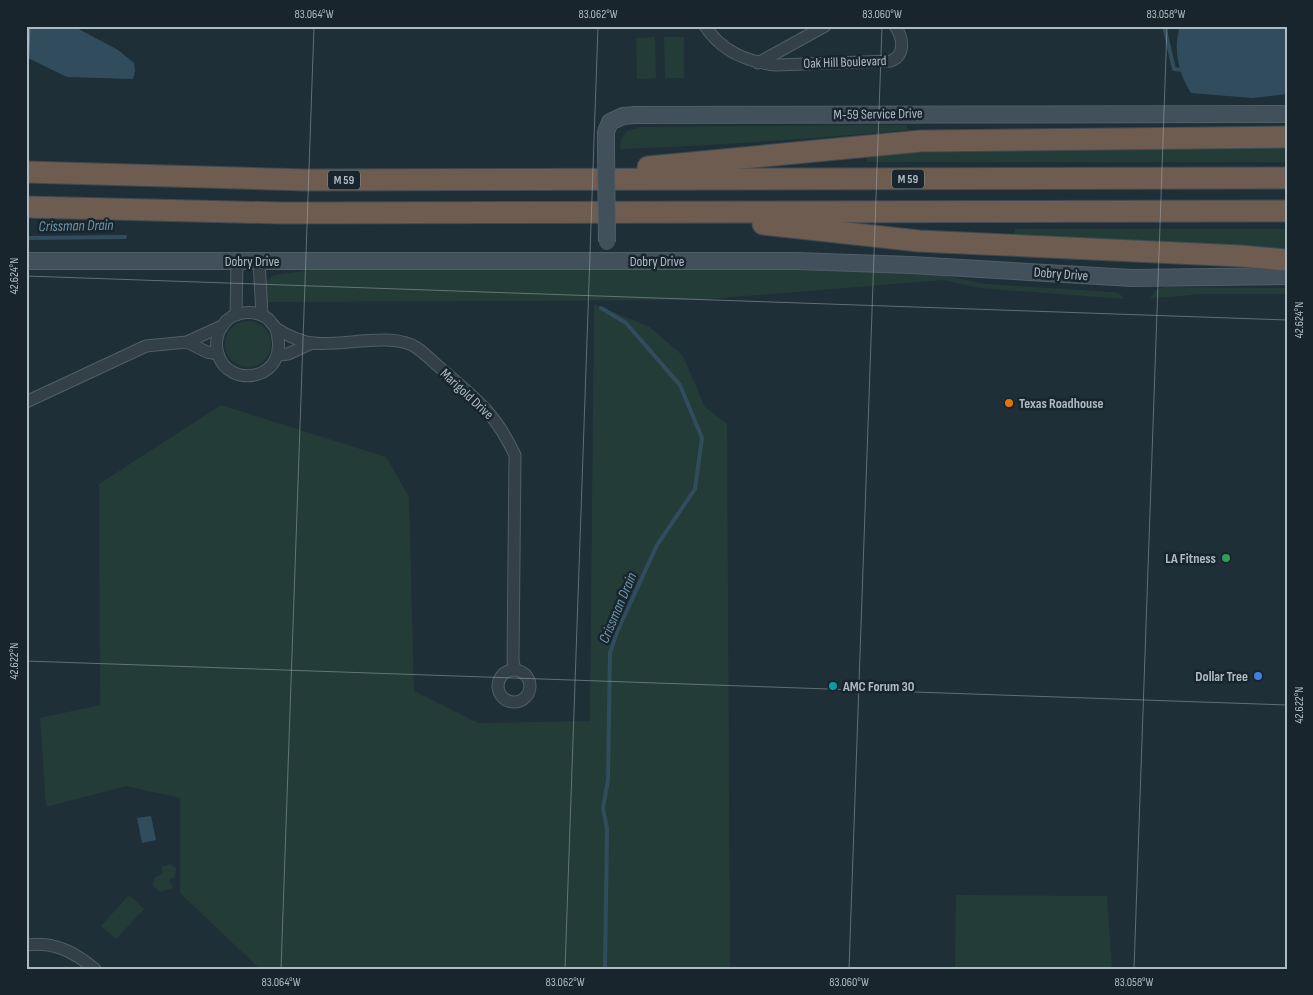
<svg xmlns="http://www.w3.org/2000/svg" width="1313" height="995" font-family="'Sofia Sans Condensed',sans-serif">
  <rect width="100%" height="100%" fill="#1f2f37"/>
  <!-- green -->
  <g fill="#243c38">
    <path d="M 655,37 L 656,78 L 637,79 L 636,38 Z"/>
    <path d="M 664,37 L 684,37 L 684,78 L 665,78 Z"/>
    <path d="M 907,125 L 908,130 C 812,139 717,145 620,149 L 621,139 L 627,131 L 642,127 Z"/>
    <path d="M 1287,148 L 1287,162 L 867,162 L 867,155 L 971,151 Z"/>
    <path d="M 1015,229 L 1287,229 L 1287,249 L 1015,235 Z"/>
    <path d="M 809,269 L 936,274 L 986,284 L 1113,292 L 1120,294 L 1124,299 L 980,288 L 943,280 L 698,300 L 273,302 L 267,302 L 265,282 L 274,275 L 312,270 Z"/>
    <path d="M 1164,287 L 1287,288 L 1287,294 L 1199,294 L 1149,299 L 1156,290 Z"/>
    <path d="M 594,304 L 650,327 L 683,356 L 705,407 L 727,424 L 730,969 L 260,969 L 180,893 L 180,798 L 126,786 L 46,807 L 40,718 L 100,705 L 99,484 L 221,405 L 386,457 L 409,497 L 414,691 L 478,723 L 590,721 Z"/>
    <circle cx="248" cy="344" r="23"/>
    <path d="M 170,864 L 176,868 L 175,877 L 169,880 L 173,888 L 160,892 L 153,886 L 154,878 L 162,874 L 162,867 Z"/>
    <path d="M 129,895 L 144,909 L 116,939 L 101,926 Z"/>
    <path d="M 956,895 L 1107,896 L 1112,969 L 955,969 Z"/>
  </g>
  <!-- water -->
  <g fill="#314d5d">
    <path d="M 26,26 L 73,26 L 118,50 L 134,63 L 135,71 L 133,79 L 67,77 L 26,57 Z"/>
    <path d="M 1180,26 L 1287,26 L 1287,94 L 1252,98 L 1191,93 C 1178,73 1173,49 1180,26 Z"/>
    <path d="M 151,816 L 156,840 L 142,843 L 137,818 Z"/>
  </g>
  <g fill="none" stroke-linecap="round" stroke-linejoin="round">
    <!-- stream -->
    <g stroke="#314d5d" stroke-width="4">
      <path d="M 1164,26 L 1174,69 L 1183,70"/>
      <path d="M 26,238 L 125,237"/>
      <path d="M 601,308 L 626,323 L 680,385 L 702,438 L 695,489 L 657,545 L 617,632 L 610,653 L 608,780 L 603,808 L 607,829 L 605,969"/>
    </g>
    <!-- street casing -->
    <g stroke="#505e66" stroke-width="13">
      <g id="street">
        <path d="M 705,26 C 722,52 747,62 776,65 L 891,61 C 906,55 903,37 895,26"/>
        <path d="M 758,63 L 825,26"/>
        <path d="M 259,261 L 262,315"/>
        <path d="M 236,315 L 237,261"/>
        <path d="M 276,329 C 292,381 228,390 218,354 C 215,344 217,333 223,325 C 232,311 254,309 267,318 C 271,321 273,326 277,329 C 286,335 302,342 312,343 C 342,347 392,331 417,348 C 427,355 436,365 446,373 C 479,401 496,415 515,455 L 513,661 L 515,670"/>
        <path d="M 187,342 L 207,352 L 218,354"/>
        <path d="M 278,355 L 288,354 L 312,343"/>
        <path d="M 26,402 L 146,346 L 187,342 L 222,326"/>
        <circle cx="514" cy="686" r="16"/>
        <path d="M 26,945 C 54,941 74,952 95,969"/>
      </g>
    </g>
    <!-- secondary casing -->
    <g stroke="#505e66" stroke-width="18">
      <g id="secondary">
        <path d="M 606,149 L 606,132 L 610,122 L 623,116 L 635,115 L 1287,114"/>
        <path d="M 26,261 L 797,261 L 911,265 L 1132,278 L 1287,276"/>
      </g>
    </g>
    <!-- highway casing -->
    <g stroke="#3d4b52" stroke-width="23">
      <g id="highway">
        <path d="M 648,167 L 921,141 L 1287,137"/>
        <path d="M 26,172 L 304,180 L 1287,178"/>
        <path d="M 26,207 L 281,213 L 1287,211"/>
        <path d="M 763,224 L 919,241 L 1241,256 L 1287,260"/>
      </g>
    </g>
    <!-- street -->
    <use href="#street" stroke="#334048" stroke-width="11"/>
    <!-- secondary -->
    <use href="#secondary" stroke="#41505b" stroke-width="16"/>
    <!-- highway -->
    <use href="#highway" stroke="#6e5c50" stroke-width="21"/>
    <!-- secondary-bridge casing -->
    <g stroke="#505e66" stroke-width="18" stroke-linecap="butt">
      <path id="secondary-bridge" d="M 606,149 L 607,242"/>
    </g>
    <!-- secondary-bridge -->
    <use href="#secondary-bridge" stroke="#41505b" stroke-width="16"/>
  </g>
  <!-- ticks -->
  <path fill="none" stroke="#adbbc5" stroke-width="1" stroke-opacity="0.45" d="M 26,120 L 30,26M 26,276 L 1287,320M 26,661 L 1287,705M 281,969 L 314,26M 565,969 L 598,26M 849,969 L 882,26M 1134,969 L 1167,26"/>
  <!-- markers -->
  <circle fill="#e8710a" stroke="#19252c" stroke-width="2" cx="1009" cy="403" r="5"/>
  <circle fill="#2e9e5b" stroke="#19252c" stroke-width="2" cx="1226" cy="558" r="5"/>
  <circle fill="#3f7fe0" stroke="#19252c" stroke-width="2" cx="1258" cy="676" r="5"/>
  <circle fill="#0f9aa8" stroke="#19252c" stroke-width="2" cx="833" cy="686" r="5"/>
  <g text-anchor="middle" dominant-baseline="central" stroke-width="5" stroke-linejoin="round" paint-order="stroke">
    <!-- shield labels -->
    <g fill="#19252c" stroke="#818e97" stroke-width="1">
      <rect x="892" y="169.5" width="32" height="19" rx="4"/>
      <rect x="328" y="170.5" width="32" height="19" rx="4"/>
    </g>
    <g font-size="12" font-weight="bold" fill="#adbbc5">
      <text x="908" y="179">M 59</text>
      <text x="344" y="180">M 59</text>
    </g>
    <!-- street labels -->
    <g font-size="14" fill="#adbbc5" stroke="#19252c">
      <text transform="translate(845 62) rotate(-2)">Oak Hill Boulevard</text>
      <text transform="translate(878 114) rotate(-1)">M-59 Service Drive</text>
      <text x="252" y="261">Dobry Drive</text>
      <text x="657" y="261">Dobry Drive</text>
      <text transform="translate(1061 274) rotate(4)">Dobry Drive</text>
      <text transform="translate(467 394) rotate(43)">Marigold Drive</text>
    </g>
    <!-- poi labels -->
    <g font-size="14" font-weight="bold" fill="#adbbc5" stroke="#19252c" text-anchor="start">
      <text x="1019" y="403">Texas Roadhouse</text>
      <text x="1216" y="558" text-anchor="end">LA Fitness</text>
      <text x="1248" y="676" text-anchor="end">Dollar Tree</text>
      <text x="843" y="686">AMC Forum 30</text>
    </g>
    <!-- water labels -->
    <g font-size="15" font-style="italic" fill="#6d94aa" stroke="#19252c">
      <text transform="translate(76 226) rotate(-1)">Crissman Drain</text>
      <text transform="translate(618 608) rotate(-67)">Crissman Drain</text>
    </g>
  </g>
  <!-- border -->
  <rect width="1313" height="995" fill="none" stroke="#19252c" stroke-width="55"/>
  <rect x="28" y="28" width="1258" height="940" fill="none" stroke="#adbbc5" stroke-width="2"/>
  <g font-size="12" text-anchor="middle" fill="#adbbc5">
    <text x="314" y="18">83.064°W</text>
    <text x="598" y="18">83.062°W</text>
    <text x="882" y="18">83.060°W</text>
    <text x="1166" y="18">83.058°W</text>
    <text transform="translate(14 276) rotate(-90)" y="4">42.624°N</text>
    <text transform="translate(1299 320) rotate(-90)" y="4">42.624°N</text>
    <text transform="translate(14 661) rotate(-90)" y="4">42.622°N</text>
    <text transform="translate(1299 705) rotate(-90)" y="4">42.622°N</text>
    <text x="281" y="986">83.064°W</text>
    <text x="565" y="986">83.062°W</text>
    <text x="849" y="986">83.060°W</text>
    <text x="1134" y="986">83.058°W</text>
  </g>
</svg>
